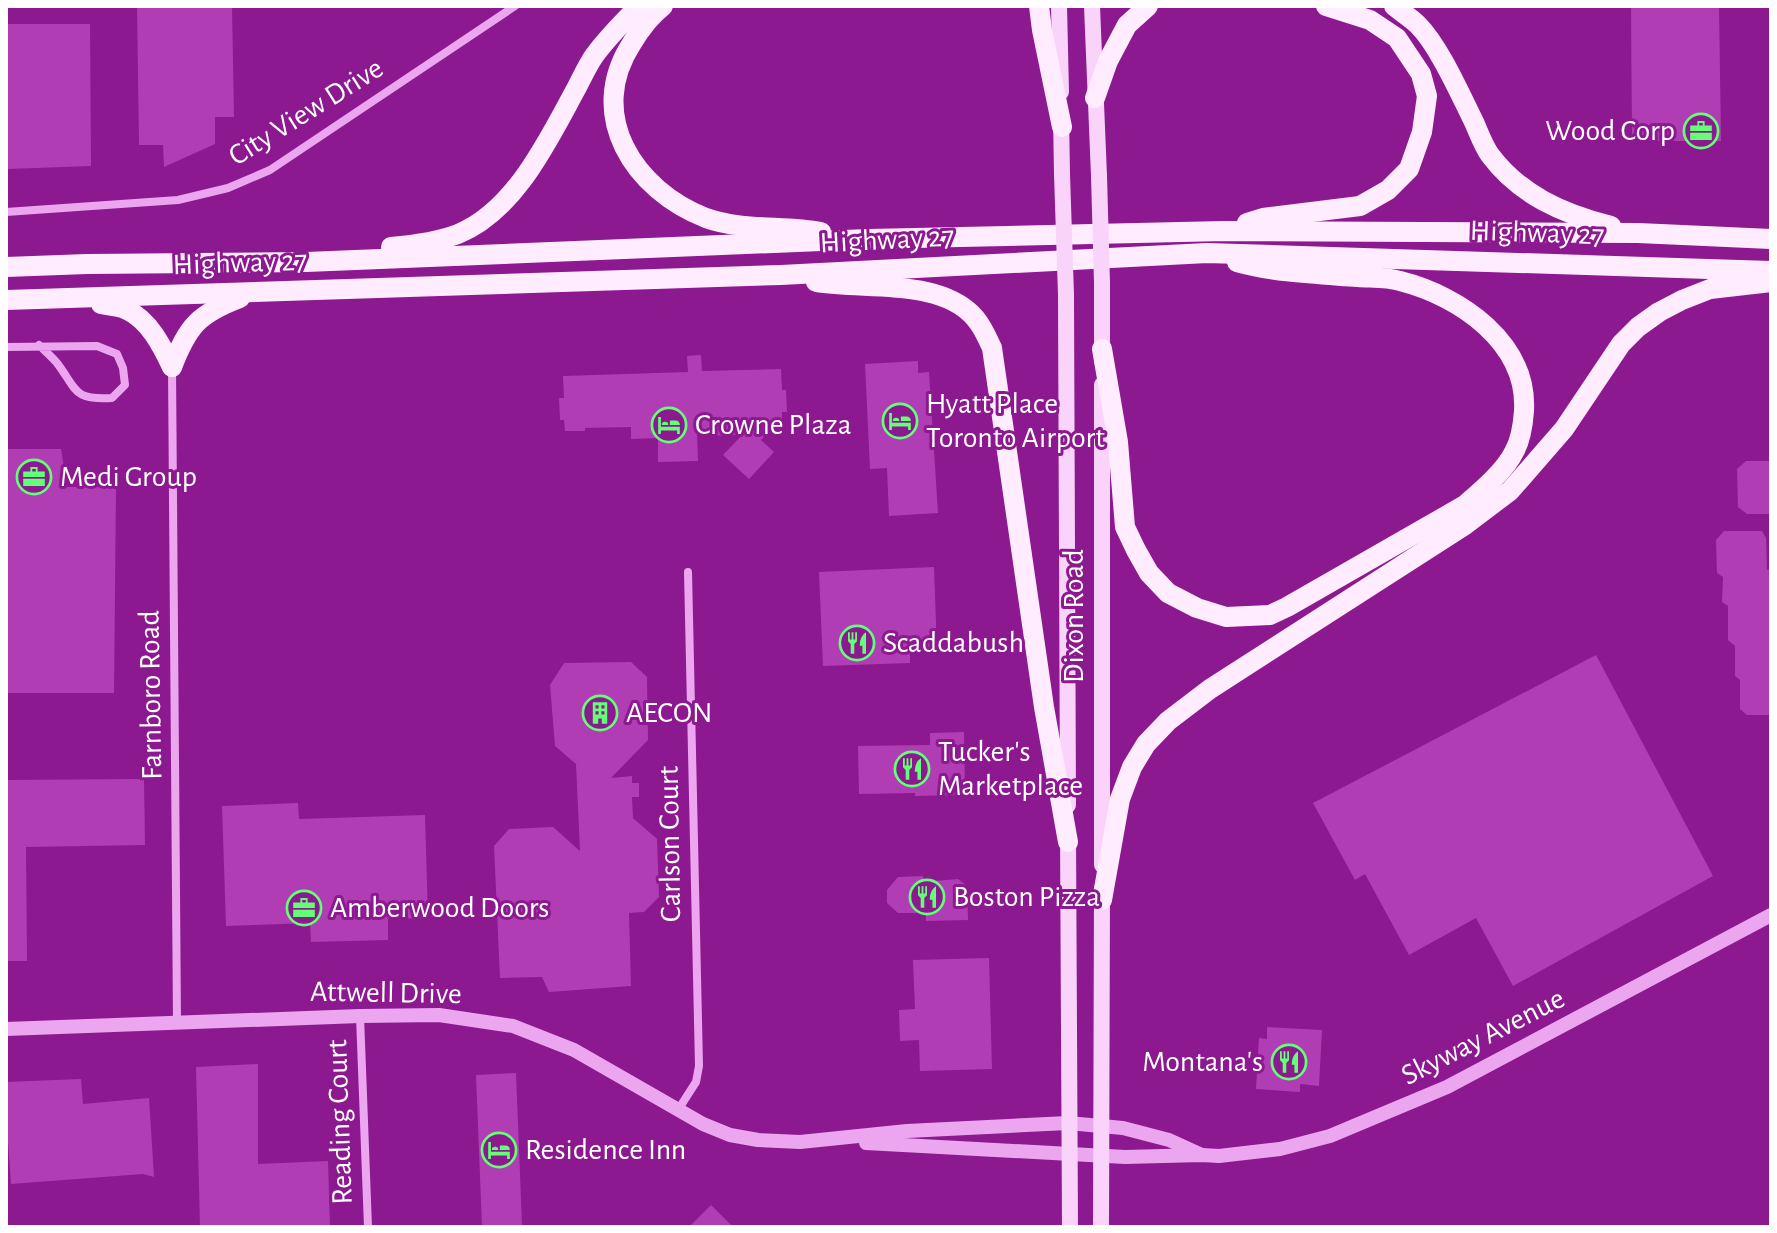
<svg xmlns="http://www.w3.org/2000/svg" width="1777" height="1233" font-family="'Alegreya Sans',sans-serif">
  <rect width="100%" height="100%" fill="#8c198f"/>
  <!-- building -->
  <g fill="#b13db5">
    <path d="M 137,6 L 232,6 L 234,117 L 215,117 L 215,144 L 164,167 L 163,145 L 139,145 Z"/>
    <path d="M 1631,6 L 1719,6 L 1721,141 L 1632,141 Z"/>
    <path d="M 6,24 L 90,24 L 91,166 L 8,169 L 8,148 L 6,148 Z"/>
    <path d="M 701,355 L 702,371 L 781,369 L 782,390 L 786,390 L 787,412 L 782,412 L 782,423 L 776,424 L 761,440 L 774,452 L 749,479 L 723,455 L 742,435 L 701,436 L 697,432 L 698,461 L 658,462 L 658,438 L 631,439 L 631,427 L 585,428 L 585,431 L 565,431 L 564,420 L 560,420 L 559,398 L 564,398 L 563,376 L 688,372 L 687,356 Z"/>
    <path d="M 918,361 L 918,373 L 929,372 L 938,513 L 889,516 L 887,468 L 870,469 L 865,364 Z"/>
    <path d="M 6,449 L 61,449 L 67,487 L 116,487 L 114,693 L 6,693 Z"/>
    <path d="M 1746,461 L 1771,461 L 1771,514 L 1747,514 L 1738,507 L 1737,469 Z"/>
    <path d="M 1724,531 L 1762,531 L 1766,538 L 1767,570 L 1771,569 L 1771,715 L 1747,715 L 1740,709 L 1740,680 L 1735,676 L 1735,646 L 1728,640 L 1728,606 L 1722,602 L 1723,577 L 1717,573 L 1716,540 Z"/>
    <path d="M 934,567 L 937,651 L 910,652 L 910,663 L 823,666 L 819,572 Z"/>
    <path d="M 1596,655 L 1713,876 L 1513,986 L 1476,918 L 1409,955 L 1365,874 L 1355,880 L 1313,803 Z"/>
    <path d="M 631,662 L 647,677 L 648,740 L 611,778 L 632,776 L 632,783 L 639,783 L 639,797 L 632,797 L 633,818 L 657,839 L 659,897 L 644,912 L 629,913 L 631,986 L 549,992 L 542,977 L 500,978 L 494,846 L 509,829 L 553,827 L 580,851 L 576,764 L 555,746 L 550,685 L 564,663 Z"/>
    <path d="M 964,732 L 965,795 L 915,796 L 915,793 L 859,794 L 858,746 L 930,745 L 930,733 Z"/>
    <path d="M 144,779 L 145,845 L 26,847 L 27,961 L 6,961 L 6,780 Z"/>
    <path d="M 298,803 L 299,819 L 425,815 L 428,918 L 388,919 L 388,940 L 311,942 L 310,923 L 226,926 L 222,806 Z"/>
    <path d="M 923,876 L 923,882 L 958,879 L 967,886 L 968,920 L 926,921 L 926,913 L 898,913 L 887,903 L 887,890 L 898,877 Z"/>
    <path d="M 989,958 L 992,1069 L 920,1071 L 919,1040 L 900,1041 L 899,1010 L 915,1009 L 913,960 Z"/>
    <path d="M 1267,1027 L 1322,1030 L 1319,1086 L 1300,1084 L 1300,1092 L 1256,1089 L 1259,1038 L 1267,1039 Z"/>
    <path d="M 258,1064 L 258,1164 L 328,1161 L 330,1227 L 200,1227 L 196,1067 Z"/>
    <path d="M 516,1073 L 522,1226 L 482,1227 L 476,1075 Z"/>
    <path d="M 81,1079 L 83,1104 L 149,1098 L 154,1177 L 143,1174 L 11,1184 L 6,1113 L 6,1082 Z"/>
    <path d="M 711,1205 L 733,1227 L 689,1227 Z"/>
  </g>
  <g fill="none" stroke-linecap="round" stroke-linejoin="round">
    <!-- minor -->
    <g stroke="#eca6ef" stroke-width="8">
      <path d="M 6,212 L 178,200 L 228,188 L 270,170 L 515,6"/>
      <path d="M 6,347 L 97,346 L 117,354 L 123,368 L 125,385 L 112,398 C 73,400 78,391 57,363 C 52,357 45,351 39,345"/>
      <path d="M 172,367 L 177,1023"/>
      <path d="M 360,1016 L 368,1227"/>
      <path d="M 678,1110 L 696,1082 L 699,1066 L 688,572"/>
    </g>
    <!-- tertiary -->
    <g stroke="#eca6ef" stroke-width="14">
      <path d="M 6,1029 L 360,1016 L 439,1015 L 513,1026 L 574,1050 L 703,1124 L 730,1135 L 758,1140 L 800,1142 L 907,1131 L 1068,1123 L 1123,1128 L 1169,1140 L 1202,1155"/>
      <path d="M 866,1143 L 1125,1157 L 1202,1155 L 1219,1156 L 1280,1149 L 1330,1136 L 1447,1087 L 1771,915"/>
    </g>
    <!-- secondary -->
    <g stroke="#f9d3fa" stroke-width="16">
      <path d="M 1059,6 L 1061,92"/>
      <path d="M 1092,6 L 1099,176"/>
      <path d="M 1061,116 L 1062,174"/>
      <path d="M 1102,283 L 1102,361"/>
      <path d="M 1066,295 L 1068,805"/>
      <path d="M 1102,385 L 1102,865"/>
      <path d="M 1068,832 L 1070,1227"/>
      <path d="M 1101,1227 L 1102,889"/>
    </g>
    <!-- primary -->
    <g stroke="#ffedff" stroke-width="20">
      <path d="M 663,6 C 650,16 641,28 632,43 C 585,115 634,190 706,218 C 742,231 784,225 821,232"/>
      <path d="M 1039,6 L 1042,30 L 1062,127"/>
      <path d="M 1394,6 C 1401,12 1411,18 1418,25 C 1439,46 1460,94 1474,122 C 1479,133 1483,145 1490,155 C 1520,195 1563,214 1611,226"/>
      <path d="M 1095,98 L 1108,61 L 1127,25 L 1148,6"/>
      <path d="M 1247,223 L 1263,218 L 1360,206 L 1388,190 L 1409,169 L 1422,132 L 1427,96 L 1421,74 L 1397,38 L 1370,20 L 1326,6"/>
      <path d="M 391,247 C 413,245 437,242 458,234 C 515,211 548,140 576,89 C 582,78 587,66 594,56 C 607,38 623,22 639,6"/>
      <path d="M 6,267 L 87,264 L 306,262 L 869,239 L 1224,231 L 1638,233 L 1771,239"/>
      <path d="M 816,282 C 863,290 930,279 968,311 C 980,321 986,335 992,348 L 1044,707 L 1068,842"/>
      <path d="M 6,300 L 781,275 L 1207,253 L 1771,271"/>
      <path d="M 101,304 C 109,306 120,306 127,310 C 149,320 162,346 172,367"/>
      <path d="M 1102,349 L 1118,442 L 1125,527 L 1136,550 L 1149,573 L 1168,593 L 1197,608 L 1226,617 L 1270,615 L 1287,607 L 1465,505 C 1480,492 1505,471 1514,452 C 1521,440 1523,425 1524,411 C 1528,343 1460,296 1400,281 C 1387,277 1371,278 1358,277 C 1317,274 1277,273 1237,262"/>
      <path d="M 172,367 C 188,326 198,314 240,298"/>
      <path d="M 1102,900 L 1120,799 L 1132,767 L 1146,744 L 1168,721 L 1210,689 L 1465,525 L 1510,491 L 1564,429 L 1621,344 L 1638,327 L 1659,312 L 1682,300 L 1710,289 L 1771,282"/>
    </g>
    <!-- secondary-bridge -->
    <g stroke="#f9d3fa" stroke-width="16">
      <path d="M 1062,174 L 1066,295"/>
      <path d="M 1099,176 L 1102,283"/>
    </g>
  </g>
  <!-- icons -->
  <defs>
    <g id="office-ring" transform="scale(1.8)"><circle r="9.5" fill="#8c198f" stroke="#63ff76" stroke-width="1.5"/><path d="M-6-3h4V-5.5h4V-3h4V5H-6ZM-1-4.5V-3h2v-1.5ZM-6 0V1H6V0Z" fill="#63ff76"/></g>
    <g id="hotel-ring" transform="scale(1.8)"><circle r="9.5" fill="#8c198f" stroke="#63ff76" stroke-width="1.5"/><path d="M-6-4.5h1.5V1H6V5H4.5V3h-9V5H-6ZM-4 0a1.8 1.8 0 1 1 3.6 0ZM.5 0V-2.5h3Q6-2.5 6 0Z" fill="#63ff76"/></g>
    <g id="restaurant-ring" transform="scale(1.8)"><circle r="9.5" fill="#8c198f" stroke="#63ff76" stroke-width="1.5"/><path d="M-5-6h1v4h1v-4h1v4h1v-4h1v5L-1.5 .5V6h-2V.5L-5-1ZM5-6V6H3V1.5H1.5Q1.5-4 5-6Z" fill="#63ff76"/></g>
    <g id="building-ring" transform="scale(1.8)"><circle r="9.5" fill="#8c198f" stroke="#63ff76" stroke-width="1.5"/><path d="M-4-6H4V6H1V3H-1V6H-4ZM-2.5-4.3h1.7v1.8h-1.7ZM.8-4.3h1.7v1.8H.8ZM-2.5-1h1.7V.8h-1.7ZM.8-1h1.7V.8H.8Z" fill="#63ff76"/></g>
  </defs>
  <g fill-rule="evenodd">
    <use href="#office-ring" x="1701" y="131"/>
    <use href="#hotel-ring" x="900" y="421"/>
    <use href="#hotel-ring" x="669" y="425"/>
    <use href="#office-ring" x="34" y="477"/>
    <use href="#restaurant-ring" x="857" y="643"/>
    <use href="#building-ring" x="600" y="713"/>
    <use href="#restaurant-ring" x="912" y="769"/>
    <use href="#restaurant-ring" x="927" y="897"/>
    <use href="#office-ring" x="304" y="908"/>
    <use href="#restaurant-ring" x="1289" y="1062"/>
    <use href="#hotel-ring" x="499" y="1150"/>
  </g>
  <g text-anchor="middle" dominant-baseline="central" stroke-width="6" stroke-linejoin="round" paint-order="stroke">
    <!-- street labels -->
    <g font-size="30" fill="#fff" stroke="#8c198f">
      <text transform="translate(306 112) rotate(-32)">City View Drive</text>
      <text transform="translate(1537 233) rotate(2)">Highway 27</text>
      <text transform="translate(887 240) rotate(-3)">Highway 27</text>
      <text transform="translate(240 263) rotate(-2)">Highway 27</text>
      <text transform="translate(1074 616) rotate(-90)">Dixon Road</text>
      <text transform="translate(151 695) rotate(-91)">Farnboro Road</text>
      <text transform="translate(670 844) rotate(-91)">Carlson Court</text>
      <text transform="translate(386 993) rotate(1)">Attwell Drive</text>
      <text transform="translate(1483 1037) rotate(-27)">Skyway Avenue</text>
      <text transform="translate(340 1122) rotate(-92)">Reading Court</text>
    </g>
    <!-- poi labels -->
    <g font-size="30" fill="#fff" stroke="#8c198f" text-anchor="start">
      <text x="1675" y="131" text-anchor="end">Wood Corp</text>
      <text x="926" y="404">Hyatt Place<tspan x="926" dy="34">Toronto Airport</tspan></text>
      <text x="695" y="425">Crowne Plaza</text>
      <text x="60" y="477">Medi Group</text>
      <text x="883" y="643">Scaddabush</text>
      <text x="626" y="713">AECON</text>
      <text x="938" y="752">Tucker's<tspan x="938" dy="34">Marketplace</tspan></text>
      <text x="953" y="897">Boston Pizza</text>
      <text x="330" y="908">Amberwood Doors</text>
      <text x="1263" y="1062" text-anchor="end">Montana's</text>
      <text x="525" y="1150">Residence Inn</text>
    </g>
  </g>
  <!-- border -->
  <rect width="1777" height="1233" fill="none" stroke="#ffffff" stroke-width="16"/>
</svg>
